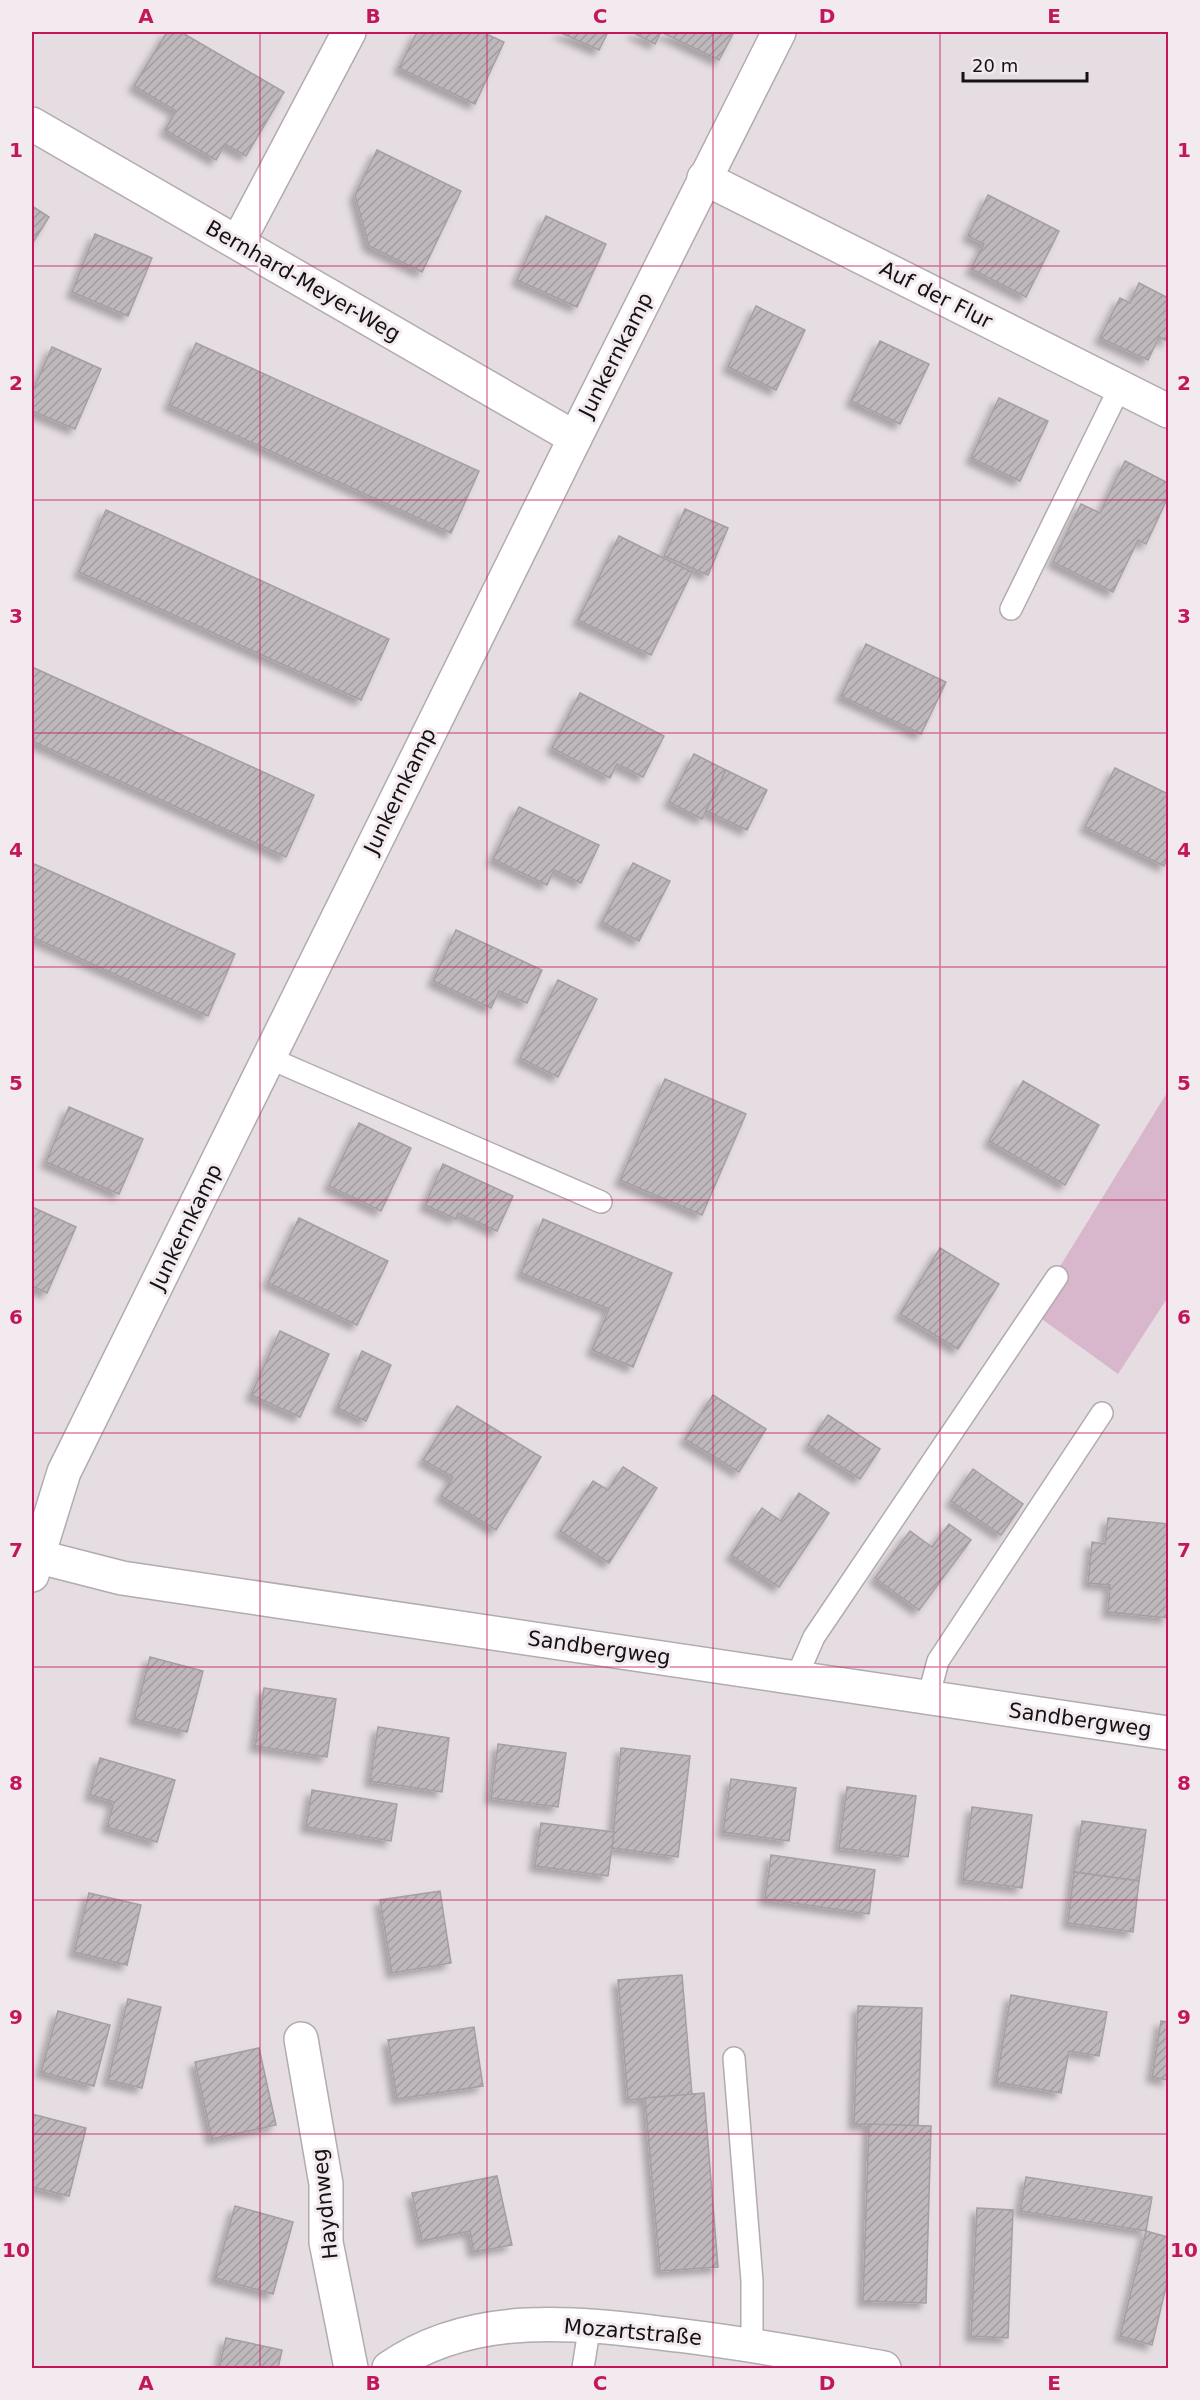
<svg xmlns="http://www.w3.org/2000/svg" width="1200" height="2400" font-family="'DejaVu Sans',sans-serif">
  <defs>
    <pattern id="building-hatch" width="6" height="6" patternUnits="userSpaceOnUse" patternTransform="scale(1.5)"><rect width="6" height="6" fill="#beb7bb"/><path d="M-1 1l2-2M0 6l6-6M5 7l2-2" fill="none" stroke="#a29ca0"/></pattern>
    <filter id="shadow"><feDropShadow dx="-5.5" dy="5.5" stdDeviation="3" flood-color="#0004"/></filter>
  </defs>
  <rect width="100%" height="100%" fill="#e5dde2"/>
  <!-- grass -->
  <path fill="#d8b6cb" d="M 1168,1091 L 1168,1297 L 1118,1374 L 1032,1312 Z"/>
  <!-- building -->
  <g fill="url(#building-hatch)" stroke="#a59ea2" stroke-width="1.5" filter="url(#shadow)">
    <path d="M 167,32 L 181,32 L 284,92 L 246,156 L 225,144 L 216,160 L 165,130 L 176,111 L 134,86 Z"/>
    <path d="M 417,32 L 482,32 L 504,42 L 475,104 L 399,68 Z"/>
    <path d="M 559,32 L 608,32 L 599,50 Z"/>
    <path d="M 632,32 L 734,32 L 719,60 L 661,32 L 655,44 Z"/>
    <path d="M 377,150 L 461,191 L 422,272 L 369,246 L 355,195 Z"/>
    <path d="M 988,195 L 1059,231 L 1026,297 L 971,269 L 984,244 L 968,236 Z"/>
    <path d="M 32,206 L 49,217 L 32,244 Z"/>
    <path d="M 546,216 L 606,244 L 577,307 L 517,280 Z"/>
    <path d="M 95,234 L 152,258 L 128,316 L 72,292 Z"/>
    <path d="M 1139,283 L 1168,298 L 1168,337 L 1167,341 L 1159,337 L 1148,360 L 1100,338 L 1120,298 L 1130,303 Z"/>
    <path d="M 756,306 L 805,330 L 776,390 L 728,367 Z"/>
    <path d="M 880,341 L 929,364 L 900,424 L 851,401 Z"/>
    <path d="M 196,343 L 479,471 L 451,533 L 169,405 Z"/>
    <path d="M 52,347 L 101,369 L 75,429 L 32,411 L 32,393 Z"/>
    <path d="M 999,398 L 1048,421 L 1020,481 L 971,458 Z"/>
    <path d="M 1125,461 L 1168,483 L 1168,497 L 1146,544 L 1138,540 L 1113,592 L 1053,562 L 1081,504 L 1100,513 Z"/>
    <path d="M 685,509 L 728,528 L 708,575 L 664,556 Z"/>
    <path d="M 106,510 L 389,639 L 361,700 L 79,572 Z"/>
    <path d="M 619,536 L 692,572 L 651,655 L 578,620 Z"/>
    <path d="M 866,644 L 946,682 L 921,734 L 841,696 Z"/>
    <path d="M 32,667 L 314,795 L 286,857 L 32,741 Z"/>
    <path d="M 580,693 L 664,736 L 643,777 L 617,764 L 610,778 L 552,748 Z"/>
    <path d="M 694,754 L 726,770 L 702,819 L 669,802 Z"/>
    <path d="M 1115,768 L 1168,794 L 1168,857 L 1164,866 L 1085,827 Z"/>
    <path d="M 726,770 L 767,790 L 747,830 L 706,811 Z"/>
    <path d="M 519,807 L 599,845 L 581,883 L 554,870 L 547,885 L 493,859 Z"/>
    <path d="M 32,863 L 235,954 L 208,1016 L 32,937 Z"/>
    <path d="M 633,863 L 670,881 L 639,941 L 602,922 Z"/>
    <path d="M 456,930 L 542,970 L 527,1003 L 499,991 L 491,1008 L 433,981 Z"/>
    <path d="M 558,980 L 597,999 L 558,1077 L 520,1058 Z"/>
    <path d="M 665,1079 L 746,1114 L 702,1215 L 620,1180 Z"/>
    <path d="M 1023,1081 L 1099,1125 L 1065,1185 L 989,1141 Z"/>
    <path d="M 69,1107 L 143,1139 L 119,1194 L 46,1162 Z"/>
    <path d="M 359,1123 L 411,1148 L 381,1211 L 329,1186 Z"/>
    <path d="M 443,1164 L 513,1196 L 497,1231 L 458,1213 L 456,1219 L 425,1205 Z"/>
    <path d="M 32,1207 L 76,1227 L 47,1293 L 32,1286 Z"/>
    <path d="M 299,1218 L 388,1261 L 357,1325 L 268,1283 Z"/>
    <path d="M 543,1219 L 672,1273 L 633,1367 L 592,1350 L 609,1309 L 521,1273 Z"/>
    <path d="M 940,1248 L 999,1284 L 958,1349 L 900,1314 Z"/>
    <path d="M 280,1331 L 329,1354 L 300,1417 L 251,1395 Z"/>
    <path d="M 362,1351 L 391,1365 L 366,1421 L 337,1408 Z"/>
    <path d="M 713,1395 L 766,1429 L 739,1472 L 685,1439 Z"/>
    <path d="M 457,1406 L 541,1457 L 496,1530 L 441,1496 L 453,1477 L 423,1460 Z"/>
    <path d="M 828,1415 L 880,1449 L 860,1479 L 808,1445 Z"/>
    <path d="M 623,1467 L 657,1488 L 609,1563 L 560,1531 L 593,1481 L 608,1490 Z"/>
    <path d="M 973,1469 L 1023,1504 L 1001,1535 L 951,1501 Z"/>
    <path d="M 799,1493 L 829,1513 L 779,1587 L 731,1555 L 762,1508 L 781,1521 Z"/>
    <path d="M 1108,1518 L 1168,1524 L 1168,1618 L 1108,1612 L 1110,1585 L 1088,1583 L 1092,1542 L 1105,1544 Z"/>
    <path d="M 949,1524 L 971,1540 L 919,1610 L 875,1578 L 910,1531 L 932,1547 Z"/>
    <path d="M 150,1657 L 203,1671 L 187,1732 L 134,1719 Z"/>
    <path d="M 264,1688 L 336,1699 L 327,1757 L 255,1746 Z"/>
    <path d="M 378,1727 L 449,1738 L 442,1792 L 370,1781 Z"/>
    <path d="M 498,1744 L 566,1753 L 558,1807 L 491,1798 Z"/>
    <path d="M 621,1748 L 690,1756 L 678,1857 L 612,1848 Z"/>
    <path d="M 100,1758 L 175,1780 L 157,1842 L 107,1827 L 114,1802 L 90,1795 Z"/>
    <path d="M 731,1779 L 796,1788 L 789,1841 L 723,1832 Z"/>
    <path d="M 847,1787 L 916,1796 L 908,1857 L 839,1848 Z"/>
    <path d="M 312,1790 L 397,1804 L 391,1841 L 306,1827 Z"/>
    <path d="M 972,1807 L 1032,1815 L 1022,1888 L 963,1880 Z"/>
    <path d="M 1082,1821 L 1146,1830 L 1139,1881 L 1074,1872 Z"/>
    <path d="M 541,1823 L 614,1832 L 608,1876 L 535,1866 Z"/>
    <path d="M 771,1855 L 875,1870 L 869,1914 L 765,1899 Z"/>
    <path d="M 1074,1872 L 1139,1881 L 1133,1932 L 1068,1923 Z"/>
    <path d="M 440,1891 L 451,1963 L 392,1973 L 380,1900 Z"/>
    <path d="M 89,1893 L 141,1905 L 127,1965 L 74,1952 Z"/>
    <path d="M 682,1975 L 692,2095 L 628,2100 L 618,1980 Z"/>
    <path d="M 1011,1995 L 1107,2012 L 1099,2056 L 1069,2051 L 1061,2093 L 996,2082 Z"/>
    <path d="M 128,1999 L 161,2007 L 142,2088 L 108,2080 Z"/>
    <path d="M 858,2006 L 922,2008 L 918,2126 L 854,2124 Z"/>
    <path d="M 58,2011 L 110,2025 L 94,2086 L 41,2072 Z"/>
    <path d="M 1161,2021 L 1168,2022 L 1168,2080 L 1152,2077 Z"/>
    <path d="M 474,2027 L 483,2086 L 397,2099 L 388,2040 Z"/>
    <path d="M 259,2048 L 276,2125 L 212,2139 L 195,2062 Z"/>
    <path d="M 704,2093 L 718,2267 L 660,2271 L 645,2098 Z"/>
    <path d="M 32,2114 L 86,2128 L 69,2196 L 32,2187 Z"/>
    <path d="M 869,2124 L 931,2126 L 926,2303 L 863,2301 Z"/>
    <path d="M 497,2176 L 512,2245 L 474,2252 L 470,2231 L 422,2241 L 412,2193 Z"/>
    <path d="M 1026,2177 L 1152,2197 L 1146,2231 L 1020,2211 Z"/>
    <path d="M 235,2206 L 293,2222 L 273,2294 L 215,2278 Z"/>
    <path d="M 977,2208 L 1013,2210 L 1008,2338 L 971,2336 Z"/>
    <path d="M 1146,2231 L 1168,2237 L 1168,2279 L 1152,2345 L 1120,2336 Z"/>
    <path d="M 226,2338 L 282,2350 L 278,2368 L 219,2368 Z"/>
  </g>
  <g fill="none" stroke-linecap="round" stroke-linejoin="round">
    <!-- service casing -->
    <g stroke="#b2abaf" stroke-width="24">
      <g id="service">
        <path d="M 1011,609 L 1120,387"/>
        <path d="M 269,1058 L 601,1202"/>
        <path d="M 796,1678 L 814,1637 L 1057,1277"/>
        <path d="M 928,1698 L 938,1661 L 1102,1413"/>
        <path d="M 734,2058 L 752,2281 L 752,2344"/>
        <path d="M 583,2368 L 590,2324"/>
      </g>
    </g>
    <!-- minor casing -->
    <g stroke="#b2abaf" stroke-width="36">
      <g id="minor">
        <path d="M 32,124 L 575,438"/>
        <path d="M 704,178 L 1168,411"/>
        <path d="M 238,242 L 349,32"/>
        <path d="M 32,1555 L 122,1578 L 1168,1733"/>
        <path d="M 32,1575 L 64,1472 L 575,438 L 779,32"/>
        <path d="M 301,2039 L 326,2184 L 326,2242 L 351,2368"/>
        <path d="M 389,2368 C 474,2309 580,2323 676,2335 C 746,2343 815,2356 884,2368"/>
      </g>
    </g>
    <!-- service -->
    <use href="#service" stroke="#fff" stroke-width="21"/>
    <!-- minor -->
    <use href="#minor" stroke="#fff" stroke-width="33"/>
  </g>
  <!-- grid -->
  <path fill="none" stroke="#c2185b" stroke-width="1.5" stroke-opacity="0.55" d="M 260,32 L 260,2368M 487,32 L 487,2368M 713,32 L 713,2368M 940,32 L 940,2368M 32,266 L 1168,266M 32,500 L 1168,500M 32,733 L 1168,733M 32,967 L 1168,967M 32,1200 L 1168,1200M 32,1433 L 1168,1433M 32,1667 L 1168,1667M 32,1900 L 1168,1900M 32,2134 L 1168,2134"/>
  <g text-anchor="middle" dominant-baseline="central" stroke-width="6" stroke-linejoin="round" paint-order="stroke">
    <!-- street labels -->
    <g font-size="21" fill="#141213" stroke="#f2eaef">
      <text transform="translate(303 281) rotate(30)">Bernhard-Meyer-Weg</text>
      <text transform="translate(936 295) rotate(27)">Auf der Flur</text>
      <text transform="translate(616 355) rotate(-63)">Junkernkamp</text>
      <text transform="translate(400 791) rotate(-64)">Junkernkamp</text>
      <text transform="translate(186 1227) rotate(-64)">Junkernkamp</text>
      <text transform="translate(599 1648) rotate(8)">Sandbergweg</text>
      <text transform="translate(1080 1720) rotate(8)">Sandbergweg</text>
      <text transform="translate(325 2204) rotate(-96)">Haydnweg</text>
      <text transform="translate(633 2332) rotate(5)">Mozartstraße</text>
    </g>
  </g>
  <!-- border -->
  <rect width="1200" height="2400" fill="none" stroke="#f2eaef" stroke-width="66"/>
  <!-- scale -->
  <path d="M963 72v9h124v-9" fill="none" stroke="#141213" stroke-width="3"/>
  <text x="972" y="72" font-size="18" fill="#141213" stroke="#f2eaef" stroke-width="4.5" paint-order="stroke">20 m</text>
  <rect x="33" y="33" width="1134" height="2334" fill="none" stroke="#c2185b" stroke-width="2"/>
  <g font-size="20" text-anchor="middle" font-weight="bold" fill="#c2185b">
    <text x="146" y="23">A</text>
    <text x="373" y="23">B</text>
    <text x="600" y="23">C</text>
    <text x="827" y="23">D</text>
    <text x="1054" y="23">E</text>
    <text x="16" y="157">1</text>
    <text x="1184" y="157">1</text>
    <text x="16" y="390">2</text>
    <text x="1184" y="390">2</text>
    <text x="16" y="623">3</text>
    <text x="1184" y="623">3</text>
    <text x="16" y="857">4</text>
    <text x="1184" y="857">4</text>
    <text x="16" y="1090">5</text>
    <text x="1184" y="1090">5</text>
    <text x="16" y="1324">6</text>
    <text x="1184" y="1324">6</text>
    <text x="16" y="1557">7</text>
    <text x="1184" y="1557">7</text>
    <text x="16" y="1790">8</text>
    <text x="1184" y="1790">8</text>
    <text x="16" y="2024">9</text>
    <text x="1184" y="2024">9</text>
    <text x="16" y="2257">10</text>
    <text x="1184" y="2257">10</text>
    <text x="146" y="2390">A</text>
    <text x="373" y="2390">B</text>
    <text x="600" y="2390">C</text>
    <text x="827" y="2390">D</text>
    <text x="1054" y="2390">E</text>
  </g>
</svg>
